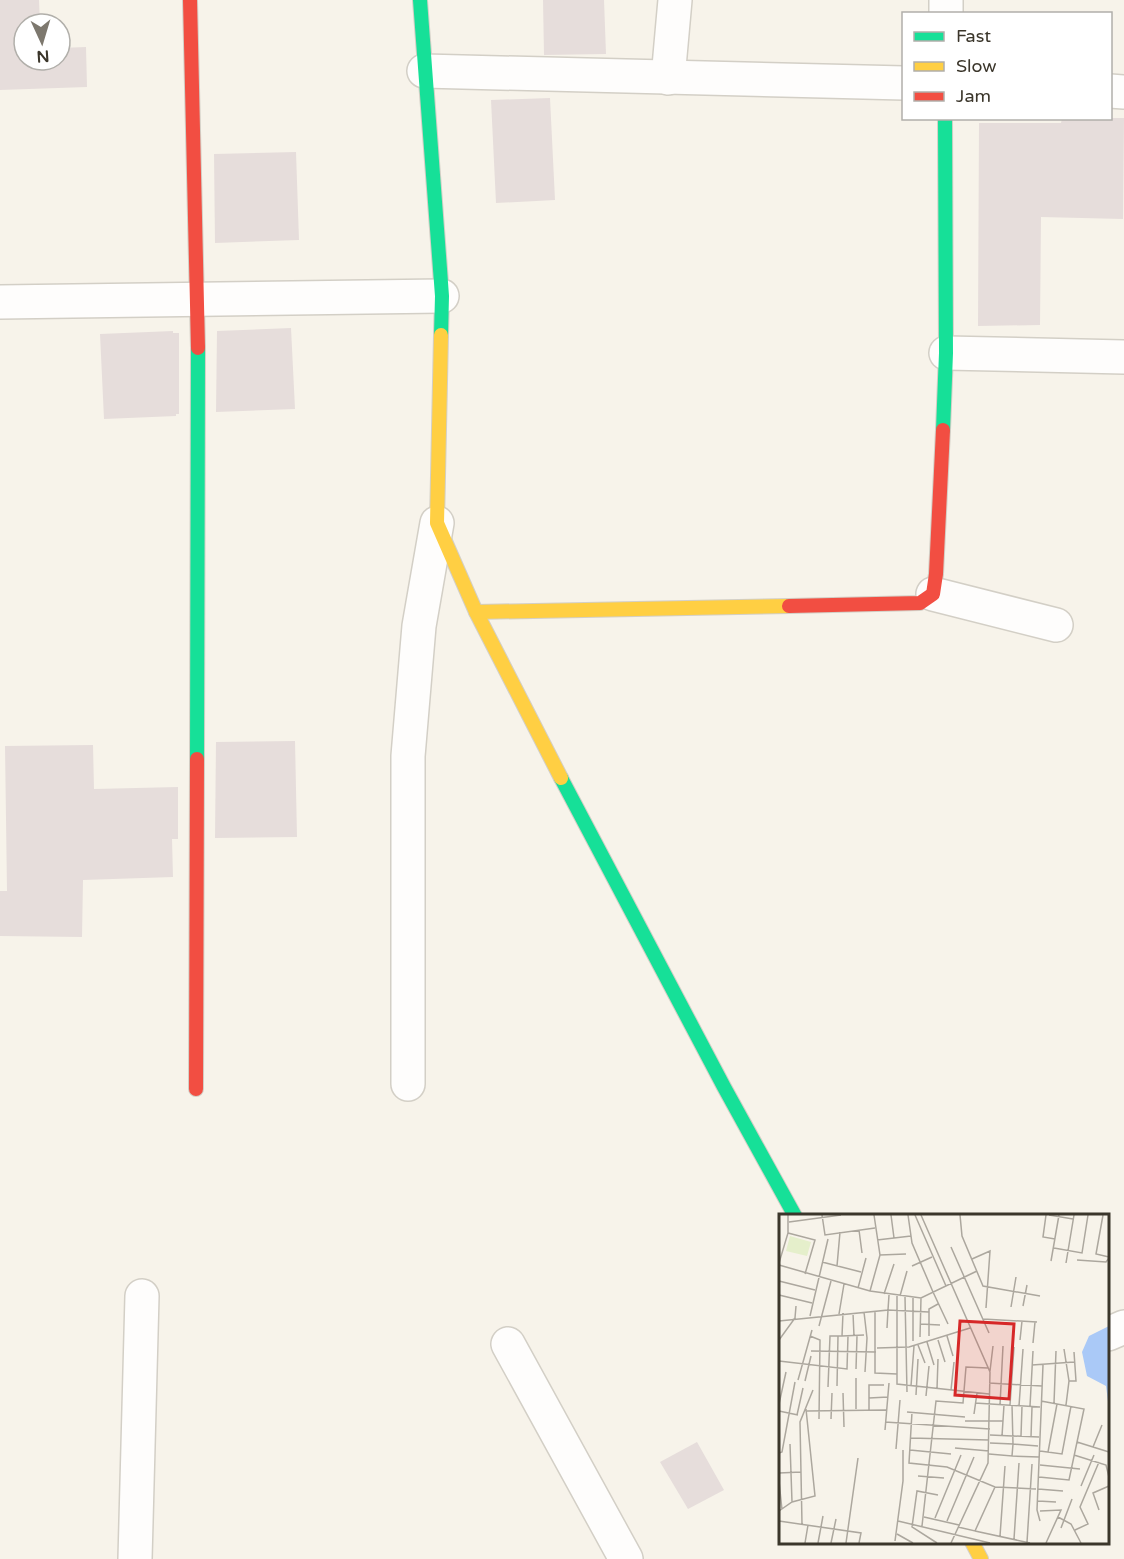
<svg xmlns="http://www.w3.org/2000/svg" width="1124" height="1559" font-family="'Varela Round',sans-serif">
  <rect width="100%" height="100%" fill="#f7f3ea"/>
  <!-- building -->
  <g fill="#e6dddb">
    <path d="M 0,0 L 39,0 L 40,24 L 24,24 L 24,60 L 60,60 L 60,48 L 86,47 L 87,87 L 0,90 Z"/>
    <path d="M 543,0 L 604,0 L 606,54 L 544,55 Z"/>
    <path d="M 550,98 L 555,200 L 496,203 L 491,100 Z"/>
    <path d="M 1062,118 L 1124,118 L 1123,219 L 1041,217 L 1040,325 L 978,326 L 979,123 L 1061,123 Z"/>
    <path d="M 296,152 L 299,240 L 215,243 L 214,154 Z"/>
    <path d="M 291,328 L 295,409 L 216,412 L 217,331 Z"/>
    <path d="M 173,331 L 173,333 L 179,333 L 179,414 L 176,414 L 176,416 L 104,419 L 100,334 Z"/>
    <path d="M 295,741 L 297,837 L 215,838 L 216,742 Z"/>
    <path d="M 93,745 L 94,789 L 178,787 L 178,839 L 172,839 L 173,877 L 83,880 L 82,937 L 0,936 L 0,891 L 7,891 L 5,746 Z"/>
    <path d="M 697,1442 L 724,1490 L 688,1509 L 660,1462 Z"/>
  </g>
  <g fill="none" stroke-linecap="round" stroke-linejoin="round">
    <!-- street casing -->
    <g stroke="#d3cfc6" stroke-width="36">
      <g id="street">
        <path d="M 946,14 L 946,0"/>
        <path d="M 424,71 L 904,83"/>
        <path d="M 668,78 L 675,0"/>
        <path d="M 1110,91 L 1124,92"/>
        <path d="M 0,302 L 442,296"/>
        <path d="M 946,353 L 1124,357"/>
        <path d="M 933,594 L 1056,625"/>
        <path d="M 408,1084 L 408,756 L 419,626 L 437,523"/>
        <path d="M 1108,1334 L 1124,1327"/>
        <path d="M 508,1344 L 626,1559"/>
        <path d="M 135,1559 L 142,1296"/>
      </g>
    </g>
    <!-- fast casing -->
    <g stroke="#d3cfc6" stroke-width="16">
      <g id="fast">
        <path d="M 420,0 L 442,296 L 441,335"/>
        <path d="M 943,430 L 946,353 L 945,118"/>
        <path d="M 197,759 L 198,348"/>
        <path d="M 561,778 L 724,1087 L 795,1216"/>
      </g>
    </g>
    <!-- slow casing -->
    <g stroke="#d3cfc6" stroke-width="16">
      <g id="slow">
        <path d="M 441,335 L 437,523 L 476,612 L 561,778"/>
        <path d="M 476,612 L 789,606"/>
        <path d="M 972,1542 L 981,1559"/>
      </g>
    </g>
    <!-- jam casing -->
    <g stroke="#d3cfc6" stroke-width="16">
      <g id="jam">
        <path d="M 190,0 L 198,348"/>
        <path d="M 789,606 L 920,603 L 933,594 L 936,574 L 943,430"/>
        <path d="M 196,1089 L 197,759"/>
      </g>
    </g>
    <!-- street -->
    <use href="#street" stroke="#fefdfc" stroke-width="33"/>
    <!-- fast -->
    <use href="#fast" stroke="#16e098" stroke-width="14"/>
    <!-- slow -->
    <use href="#slow" stroke="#ffcf43" stroke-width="14"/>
    <!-- jam -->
    <use href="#jam" stroke="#f24e42" stroke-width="14"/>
  </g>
  <!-- overview -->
  <g transform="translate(779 1214)">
    <rect width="330" height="330" fill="#f7f3ea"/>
    <path d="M 11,22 L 32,28 L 28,42 L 7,37 Z" fill="#e5efcb"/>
    <path d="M 330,112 L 330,195 L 327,172 L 308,162 L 303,138 L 310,122 Z" fill="#aac9f7"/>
    <path fill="none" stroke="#aca79e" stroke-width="1.5" d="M 43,1 L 46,21 L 96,14M 95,1 L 101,41 L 127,40M 112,1 L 115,24M 129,1 L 133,29 L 154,78M 136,1 L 167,72M 142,1 L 211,158 L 209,249 L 172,329M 181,1 L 183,22 L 204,72 L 261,82M 267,1 L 264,23 L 276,25M 270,1 L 294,5M 324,1 L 317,40 L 330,43M 10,8 L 62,1M 80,16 L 83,39M 9,19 L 36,26 L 26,60M 98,26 L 132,22M 172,33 L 210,119M 275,34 L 303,39 L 309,1M 193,45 L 211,37 L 207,94M 298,46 L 327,48 L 330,44M 272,47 L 280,1M 43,48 L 82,58M 0,49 L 9,19 L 9,1M 287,49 L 295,1M 0,51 L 91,77 L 142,84 L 198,57M 58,52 L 61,18M 133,52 L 153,43M 0,67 L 36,76M 79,74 L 87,44M 91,77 L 101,41M 154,78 L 169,110M 105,80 L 115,50M 0,81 L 33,89M 118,82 L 118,170 L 210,180M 121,82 L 128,57M 126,83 L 128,178M 244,92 L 248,71M 232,93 L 237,63M 96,97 L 96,159 L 118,160M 85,98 L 88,124 L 86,158M 74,99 L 75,122M 60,100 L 65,70M 31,102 L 49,25M 204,105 L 258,108M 0,107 L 109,96 L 110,81M 141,110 L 161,111M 40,112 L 52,67M 108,114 L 109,96 L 150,98M 31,122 L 41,126 L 40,205M 63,122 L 85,121M 150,122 L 150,95 L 159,90M 168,122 L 174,142M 141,123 L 142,84M 0,126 L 16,104 L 17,92M 159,126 L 166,148M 241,126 L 243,107M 134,127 L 134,83M 148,128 L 155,151M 254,129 L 256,108M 139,131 L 146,149M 98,134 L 130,133 L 191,114M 285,135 L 290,167M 32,137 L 97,138M 0,147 L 68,155 L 69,122M 253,151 L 295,148M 77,155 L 78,122M 211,157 L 214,132M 19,166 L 33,116M 26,167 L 32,142M 210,169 L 263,172M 58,172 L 59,122M 132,172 L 135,132M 49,173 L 51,122 L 63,122 L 64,99M 158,175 L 159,145M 172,176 L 175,148M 64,179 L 65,213M 137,181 L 139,145M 147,182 L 150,152M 90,184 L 109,183M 196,189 L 261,193M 275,189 L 277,137M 0,190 L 7,158M 221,191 L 224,132M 231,191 L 235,133M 233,191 L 234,230 L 259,232M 287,191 L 290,167 L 297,167 L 295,138M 240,192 L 244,135M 251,192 L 254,137M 77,195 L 77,164M 90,196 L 90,171 L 105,171M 0,197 L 19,201M 28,197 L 107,196M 128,198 L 186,203M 133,198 L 130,249 L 168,253 L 216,273 L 257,275M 195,200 L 198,179M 18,201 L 24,174M 52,205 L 53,179M 186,207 L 224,207M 106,208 L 211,215M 106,216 L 110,169M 211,221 L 260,223M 223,222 L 225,191M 242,222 L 243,192M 252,223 L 253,193M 131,224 L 210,226M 298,228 L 330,238M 11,230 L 13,288M 314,233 L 323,211M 176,234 L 210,237M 117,235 L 121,186M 131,236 L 172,240M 261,237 L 283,240 L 292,192M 269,238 L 278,190M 0,239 L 3,238 L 16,168M 210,240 L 233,242 L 234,230 L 211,229M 295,241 L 327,251 L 330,263M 233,242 L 260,243M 261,251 L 301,255M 0,259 L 22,258M 139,262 L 165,264M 260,263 L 290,266 L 305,195 L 262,187M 0,267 L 3,296M 302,272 L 315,241M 259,275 L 284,277M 259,287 L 277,288M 320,296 L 314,279 L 330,272M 0,297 L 13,288 L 36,282 L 27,195M 261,297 L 282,296 L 267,329M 145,303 L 180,311M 279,303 L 292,310 L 302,329M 156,304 L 182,241M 0,307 L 82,319 L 80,329M 119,307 L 211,329M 168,307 L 195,243M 261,307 L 258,296 L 264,151M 23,310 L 21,208 L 34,176M 143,312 L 157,187 L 184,189 L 187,153 L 209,154M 179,313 L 196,317 L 216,273M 282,314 L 293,285M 296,316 L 309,310 L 301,293 L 320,248M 196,317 L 251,329M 118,320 L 134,329M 221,322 L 226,252M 235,325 L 240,249M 116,327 L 124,267 L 124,236M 248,328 L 253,250M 26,329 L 29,311M 39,329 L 44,302M 52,329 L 57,305M 67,329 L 79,244M 158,329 L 133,313 L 138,277 L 159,281"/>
    <path fill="#d62828" fill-opacity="0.15" stroke="#d62828" stroke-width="3" d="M 181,107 L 235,110 L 230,185 L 176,181 Z"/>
    <rect width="330" height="330" fill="none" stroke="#3b362b" stroke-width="3"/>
  </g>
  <!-- legend -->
  <rect x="902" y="12" width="210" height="108" fill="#ffffff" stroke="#b1afaa" stroke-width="1.5"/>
  <rect x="914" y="32" width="30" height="9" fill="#16e098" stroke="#b1afaa" stroke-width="1.5"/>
  <text x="956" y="42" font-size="18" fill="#3b362b">Fast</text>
  <rect x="914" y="62" width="30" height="9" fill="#ffcf43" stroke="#b1afaa" stroke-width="1.5"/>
  <text x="956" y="72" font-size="18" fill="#3b362b">Slow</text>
  <rect x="914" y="92" width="30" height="9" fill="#f24e42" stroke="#b1afaa" stroke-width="1.5"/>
  <text x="956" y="102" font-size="18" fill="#3b362b">Jam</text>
  <!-- north arrow -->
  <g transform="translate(42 42) rotate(176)"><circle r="28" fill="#ffffff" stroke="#b1afaa" stroke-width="1.5"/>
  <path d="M0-4.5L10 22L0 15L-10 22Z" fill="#7d786e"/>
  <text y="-9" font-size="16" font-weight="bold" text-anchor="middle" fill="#3b362b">N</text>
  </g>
</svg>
